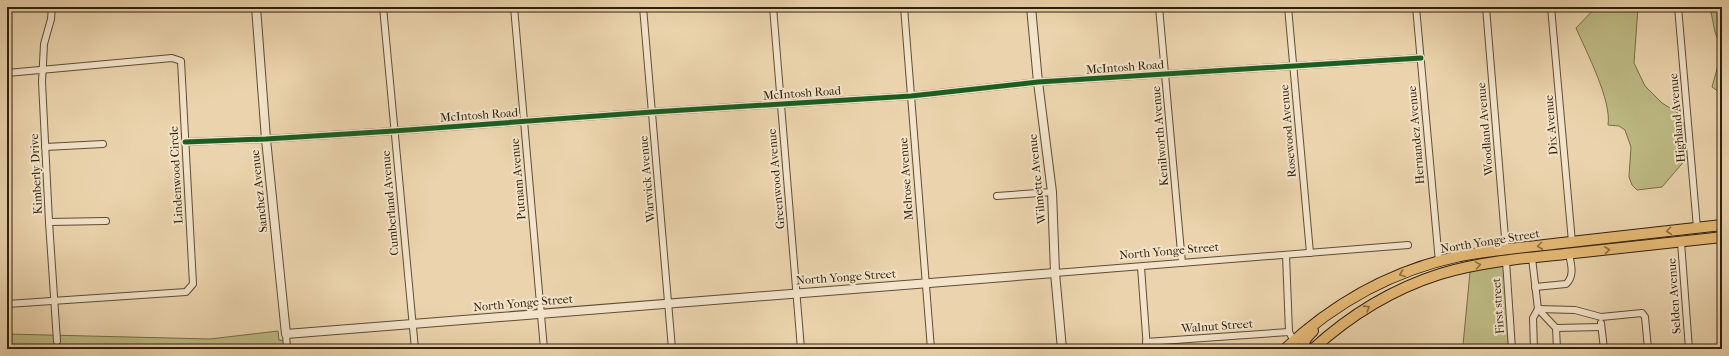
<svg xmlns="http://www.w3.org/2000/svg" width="1729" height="356" font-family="'IM FELL French Canon',serif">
  <rect width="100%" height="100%" fill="#ebd4ad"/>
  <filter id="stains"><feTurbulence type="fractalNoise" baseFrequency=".005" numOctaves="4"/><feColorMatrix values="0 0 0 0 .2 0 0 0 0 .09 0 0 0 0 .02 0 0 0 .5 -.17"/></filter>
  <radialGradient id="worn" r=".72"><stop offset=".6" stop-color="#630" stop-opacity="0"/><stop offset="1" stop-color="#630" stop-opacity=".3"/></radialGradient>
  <!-- green -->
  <g fill="#bebb85" stroke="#776e48">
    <path d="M 1596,7 L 1638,7 L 1634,63 L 1645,86 L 1662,103 L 1678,113 L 1685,127 L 1688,155 L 1686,159 L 1662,187 L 1637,190 L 1632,185 L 1629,177 L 1631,147 L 1625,130 L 1619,126 L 1608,125 C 1612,101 1586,51 1576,28 Z"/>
    <path d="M 1710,7 L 1722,7 L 1722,94 L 1712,87 L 1722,51 L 1715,32 Z"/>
    <path d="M 1506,264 L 1512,349 L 1459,349 L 1463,345 L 1470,272 L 1482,268 Z"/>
    <path d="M 278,331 L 279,340 L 286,341 L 287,349 L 7,349 L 7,334 L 210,339 Z"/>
  </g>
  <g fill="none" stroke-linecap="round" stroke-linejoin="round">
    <!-- minor casing -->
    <g stroke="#5f4d33" stroke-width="8">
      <g id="minor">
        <path d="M 52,7 L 51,19 L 44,44 L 42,82 L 49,222 L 57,341"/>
        <path d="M 383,7 L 415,349"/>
        <path d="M 514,7 L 544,349"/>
        <path d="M 643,7 L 672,349"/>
        <path d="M 773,7 L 801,349"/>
        <path d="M 904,7 L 931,349"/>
        <path d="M 1159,7 L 1182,263"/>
        <path d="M 1288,7 L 1310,253"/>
        <path d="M 1416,7 L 1439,262"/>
        <path d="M 1486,7 L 1506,250"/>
        <path d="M 1551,7 L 1572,242"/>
        <path d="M 1678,7 L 1697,228"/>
        <path d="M 7,73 L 172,58 L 181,61 L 193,284 L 186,292 L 7,304"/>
        <path d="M 185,142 L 266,139 L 394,131 L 652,112 L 911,96 L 1038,82 L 1421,58"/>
        <path d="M 45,147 L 103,144"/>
        <path d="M 997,196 L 1052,192"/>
        <path d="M 49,222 L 106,221"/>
        <path d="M 1681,242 L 1689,349"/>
        <path d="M 1286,255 L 1289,332 L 1294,341"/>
        <path d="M 1532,258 L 1538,309"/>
        <path d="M 1506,261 L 1512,349"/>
        <path d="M 1141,267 L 1147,349"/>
        <path d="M 1055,273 L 1408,245"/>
        <path d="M 1535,287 L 1566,284 C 1575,276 1571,264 1569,254"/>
        <path d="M 1538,309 L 1575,310 L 1601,317 L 1642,313 L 1645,317 L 1648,349"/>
        <path d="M 1538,309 L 1556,328"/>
        <path d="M 1601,323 L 1604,349"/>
        <path d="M 286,334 L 287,349"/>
        <path d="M 1146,342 L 1289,332"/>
        <path d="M 1534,349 L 1533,318 L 1538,309"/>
        <path d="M 1557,349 L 1556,328 L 1601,327"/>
      </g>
    </g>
    <!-- tertiary casing -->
    <g stroke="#5f4d33" stroke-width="10">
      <g id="tertiary">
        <path d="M 256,7 L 266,139 L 286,334 L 1055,273"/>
        <path d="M 1031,7 L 1038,82 L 1052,192 L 1055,273 L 1062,349"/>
      </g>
    </g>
    <!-- primary casing -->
    <g stroke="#30200a" stroke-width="12">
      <g id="primary">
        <path d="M 1285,349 C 1334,303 1394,270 1460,256 C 1494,250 1528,247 1562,243 C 1615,237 1669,231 1722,225"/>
        <path d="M 1304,349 C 1303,340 1307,337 1313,331"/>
        <path d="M 1313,349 C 1349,316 1393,289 1440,274 C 1480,262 1524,258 1565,254 C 1618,248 1670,243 1722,237"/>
      </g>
    </g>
    <!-- minor -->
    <use href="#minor" stroke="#f2e3ca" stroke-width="6"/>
    <!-- tertiary -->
    <use href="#tertiary" stroke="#f2e3ca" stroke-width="8"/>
    <!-- primary -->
    <use href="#primary" stroke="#e6ba76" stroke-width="10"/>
    <!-- cycleway casing -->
    <g stroke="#f2e3ca" stroke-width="8">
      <path id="cycleway" d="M 185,142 L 266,139 L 394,131 L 652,112 L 911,96 L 1038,82 L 1421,58"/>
    </g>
    <!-- cycleway -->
    <use href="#cycleway" stroke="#1b5e20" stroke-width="5"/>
  </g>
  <!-- one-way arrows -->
  <defs><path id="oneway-chevron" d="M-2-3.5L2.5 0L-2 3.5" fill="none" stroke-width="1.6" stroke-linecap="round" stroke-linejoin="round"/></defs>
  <g stroke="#8b6d40">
    <use href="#oneway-chevron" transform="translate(1669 231) rotate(173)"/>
    <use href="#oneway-chevron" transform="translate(1540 246) rotate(173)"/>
    <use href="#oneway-chevron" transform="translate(1607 250) rotate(-6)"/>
    <use href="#oneway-chevron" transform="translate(1478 265) rotate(-10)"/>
    <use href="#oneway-chevron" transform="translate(1402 274) rotate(160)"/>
    <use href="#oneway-chevron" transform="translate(1367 308) rotate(-32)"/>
  </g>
  <g text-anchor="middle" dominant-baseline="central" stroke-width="4" stroke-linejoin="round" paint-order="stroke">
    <!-- street labels -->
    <g font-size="12" fill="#30200a" stroke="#f2e3ca">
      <text transform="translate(1125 67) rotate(-4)">McIntosh Road</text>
      <text transform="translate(802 93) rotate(-4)">McIntosh Road</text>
      <text transform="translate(479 115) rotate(-4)">McIntosh Road</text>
      <text transform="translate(1677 118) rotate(-95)">Highland Avenue</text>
      <text transform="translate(1551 125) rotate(-95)">Dix Avenue</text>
      <text transform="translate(1485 129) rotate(-95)">Woodland Avenue</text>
      <text transform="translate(1288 131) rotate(-95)">Rosewood Avenue</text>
      <text transform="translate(1416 135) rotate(-95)">Hernandez Avenue</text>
      <text transform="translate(1160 136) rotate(-95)">Kenilworth Avenue</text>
      <text transform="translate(36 174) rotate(-93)">Kimberly Drive</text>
      <text transform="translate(176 175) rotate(-93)">Lindenwood Circle</text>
      <text transform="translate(518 179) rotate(-95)">Putnam Avenue</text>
      <text transform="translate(647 179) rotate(-95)">Warwick Avenue</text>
      <text transform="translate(776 179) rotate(-95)">Greenwood Avenue</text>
      <text transform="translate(906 179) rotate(-94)">Melrose Avenue</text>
      <text transform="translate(1037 179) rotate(-96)">Wilmette Avenue</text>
      <text transform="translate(259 191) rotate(-96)">Sanchez Avenue</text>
      <text transform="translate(390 203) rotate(-95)">Cumberland Avenue</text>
      <text transform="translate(1490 241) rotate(-9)">North Yonge Street</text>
      <text transform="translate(1169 251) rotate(-5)">North Yonge Street</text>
      <text transform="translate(846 277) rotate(-4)">North Yonge Street</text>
      <text transform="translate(1674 296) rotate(-94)">Selden Avenue</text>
      <text transform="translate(523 303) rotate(-5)">North Yonge Street</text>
      <text transform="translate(1498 306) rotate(-94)">First street</text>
      <text transform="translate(1217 326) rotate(-4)">Walnut Street</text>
    </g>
  </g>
  <!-- margin -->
  <rect width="1729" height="356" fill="none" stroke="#ebd4ad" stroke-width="24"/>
  <rect x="8" y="8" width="1713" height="340" fill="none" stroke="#30200a" stroke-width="2"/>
  <rect x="12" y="12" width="1705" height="332" fill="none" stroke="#30200a"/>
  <rect width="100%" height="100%" filter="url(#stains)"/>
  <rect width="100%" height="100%" fill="url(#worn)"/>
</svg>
